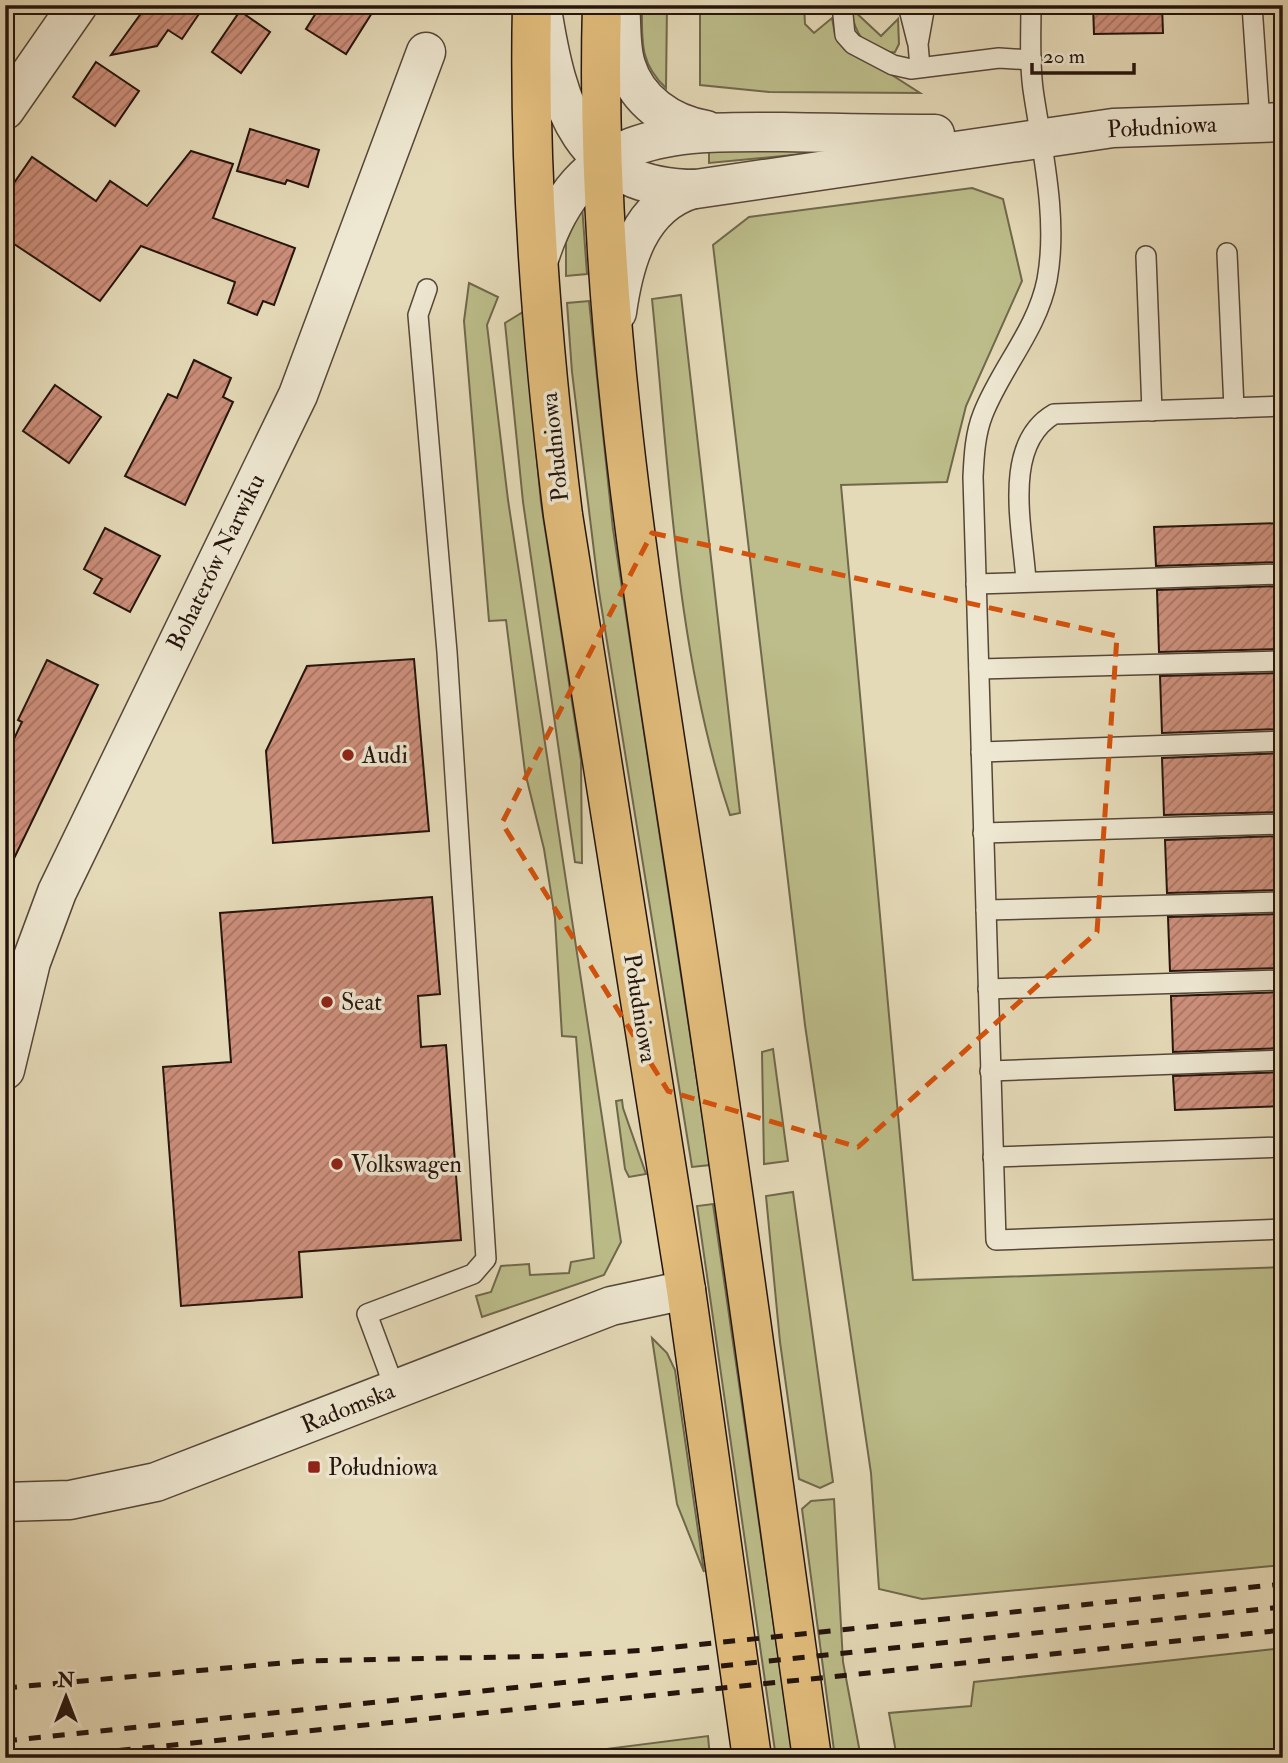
<svg xmlns="http://www.w3.org/2000/svg" width="1288" height="1763" font-family="'IM FELL Double Pica',serif">
  <defs>
    <pattern id="building-hatch" width="6" height="6" patternUnits="userSpaceOnUse" patternTransform="scale(1.75)"><rect width="6" height="6" fill="#cd8f7b"/><path d="M-1 1l2-2M0 6l6-6M5 7l2-2" fill="none" stroke="#a67463"/></pattern>
  </defs>
  <rect width="100%" height="100%" fill="#e5dab8"/>
  <filter id="stains"><feTurbulence type="fractalNoise" baseFrequency=".00286" numOctaves="4"/><feColorMatrix values="0 0 0 0 .2 0 0 0 0 .09 0 0 0 0 .02 0 0 0 .5 -.17"/></filter>
  <radialGradient id="worn" r=".72"><stop offset=".6" stop-color="#630" stop-opacity="0"/><stop offset="1" stop-color="#630" stop-opacity=".3"/></radialGradient>
  <!-- grass -->
  <g fill="#bcbd8a" stroke="#70684c" stroke-width="2">
    <path d="M 642,5 L 667,5 L 666,88 C 639,63 642,40 642,5 Z"/>
    <path d="M 700,5 L 804,5 L 805,24 L 814,33 L 832,18 L 835,34 L 842,43 L 920,93 L 769,92 L 700,85 Z"/>
    <path d="M 851,8 L 881,36 L 898,19 L 899,44 L 895,52 C 866,54 854,33 851,8 Z"/>
    <path d="M 709,145 L 845,150 L 709,163 Z"/>
    <path d="M 972,188 L 1003,199 L 1022,281 L 966,406 L 947,482 L 841,485 L 913,1280 L 1283,1267 L 1283,1565 L 922,1599 L 879,1589 L 871,1473 L 805,1025 L 713,245 L 749,217 Z"/>
    <path d="M 582,205 L 587,274 L 566,276 L 566,242 Z"/>
    <path d="M 469,283 L 498,297 L 487,325 L 508,500 L 621,1242 L 604,1275 L 482,1317 L 476,1296 L 491,1292 L 501,1266 L 529,1264 L 530,1275 L 569,1273 L 571,1262 L 594,1258 L 576,1037 L 562,1036 L 555,918 L 544,849 L 525,772 L 506,620 L 489,621 L 464,321 Z"/>
    <path d="M 681,295 L 740,813 L 730,815 C 676,654 669,468 652,299 Z"/>
    <path d="M 589,301 L 613,529 L 710,1165 L 692,1167 L 599,592 L 572,372 L 567,303 Z"/>
    <path d="M 523,312 L 541,503 L 581,760 L 582,863 L 575,862 L 523,502 L 505,323 Z"/>
    <path d="M 773,1049 L 788,1161 L 764,1164 L 762,1052 Z"/>
    <path d="M 622,1100 L 623,1108 L 646,1174 L 629,1177 L 625,1169 L 616,1101 Z"/>
    <path d="M 793,1192 L 833,1482 L 820,1488 L 799,1479 L 780,1342 L 766,1196 Z"/>
    <path d="M 713,1204 L 793,1758 L 776,1758 L 697,1206 Z"/>
    <path d="M 652,1338 L 667,1353 L 675,1370 L 704,1572 L 677,1504 Z"/>
    <path d="M 834,1499 L 843,1662 L 861,1758 L 835,1758 L 802,1509 L 811,1501 Z"/>
    <path d="M 1283,1648 L 1283,1758 L 897,1758 L 889,1713 L 971,1706 L 974,1682 Z"/>
    <path d="M 708,1736 L 710,1758 L 552,1758 L 551,1756 Z"/>
  </g>
  <!-- building -->
  <g fill="url(#building-hatch)" stroke="#25140d" stroke-width="2">
    <path d="M 132,5 L 205,5 L 182,39 L 168,30 L 157,46 L 111,55 L 142,12 Z"/>
    <path d="M 321,5 L 377,5 L 346,54 L 306,29 Z"/>
    <path d="M 1093,5 L 1162,5 L 1163,33 L 1094,34 Z"/>
    <path d="M 240,11 L 270,32 L 241,73 L 212,52 Z"/>
    <path d="M 96,62 L 139,91 L 115,126 L 73,97 Z"/>
    <path d="M 250,129 L 319,150 L 308,187 L 287,180 L 285,184 L 237,171 Z"/>
    <path d="M 191,151 L 233,164 L 213,218 L 295,248 L 274,305 L 263,301 L 257,315 L 228,303 L 235,282 L 141,246 L 100,301 L 5,238 L 5,196 L 32,157 L 96,201 L 110,181 L 147,206 Z"/>
    <path d="M 194,360 L 231,378 L 223,397 L 233,402 L 185,505 L 125,476 L 168,394 L 177,398 Z"/>
    <path d="M 55,385 L 101,417 L 69,463 L 23,431 Z"/>
    <path d="M 1283,523 L 1283,562 L 1156,566 L 1154,527 Z"/>
    <path d="M 105,528 L 160,556 L 130,612 L 94,593 L 102,579 L 84,569 Z"/>
    <path d="M 1283,586 L 1283,649 L 1159,652 L 1157,590 Z"/>
    <path d="M 414,659 L 429,831 L 273,843 L 266,751 L 307,666 Z"/>
    <path d="M 47,660 L 98,685 L 5,877 L 5,758 L 22,722 L 18,720 Z"/>
    <path d="M 1283,673 L 1283,729 L 1162,733 L 1160,676 Z"/>
    <path d="M 1283,753 L 1283,812 L 1164,815 L 1162,758 Z"/>
    <path d="M 1283,836 L 1283,890 L 1167,893 L 1165,840 Z"/>
    <path d="M 432,897 L 440,994 L 418,996 L 421,1047 L 446,1045 L 461,1240 L 299,1252 L 302,1297 L 181,1306 L 163,1067 L 231,1062 L 220,913 Z"/>
    <path d="M 1283,914 L 1283,968 L 1170,971 L 1168,917 Z"/>
    <path d="M 1283,992 L 1283,1048 L 1173,1052 L 1171,996 Z"/>
    <path d="M 1283,1072 L 1283,1106 L 1175,1110 L 1173,1076 Z"/>
  </g>
  <g fill="none" stroke-linecap="round" stroke-linejoin="round">
    <!-- lane casing -->
    <g stroke="#554638" stroke-width="22">
      <g id="lane">
        <path d="M 842,5 L 845,35 L 853,44 L 893,65 L 911,69 L 999,58 L 1032,60"/>
        <path d="M 908,5 L 917,41"/>
        <path d="M 1031,5 C 1031,35 1029,67 1034,96 C 1043,154 1058,221 1047,280 C 1037,330 1001,368 983,414 C 975,434 974,456 973,477 L 996,1240 L 1283,1229"/>
        <path d="M 1252,5 L 1260,123"/>
        <path d="M 920,67 L 918,44 L 925,5"/>
        <path d="M 1227,253 L 1234,408"/>
        <path d="M 1146,256 L 1152,411"/>
        <path d="M 1026,581 C 1023,530 1001,445 1054,414 L 1283,406"/>
        <path d="M 976,584 L 1283,574"/>
        <path d="M 979,669 L 1283,661"/>
        <path d="M 981,752 L 1283,741"/>
        <path d="M 983,833 L 1283,824"/>
        <path d="M 986,910 L 1283,902"/>
        <path d="M 988,989 L 1283,980"/>
        <path d="M 990,1071 L 1283,1060"/>
        <path d="M 993,1157 L 1283,1147"/>
        <path d="M 395,1389 L 367,1314 L 473,1274 L 486,1259 L 447,652 L 418,315 L 427,289"/>
      </g>
    </g>
    <!-- street casing -->
    <g stroke="#554638" stroke-width="41">
      <g id="street">
        <path d="M 620,5 C 622,24 620,47 626,65 C 637,101 670,124 706,130"/>
        <path d="M 542,9 C 557,105 580,189 696,189 L 1113,128 L 1283,122"/>
        <path d="M 5,110 L 78,5"/>
        <path d="M 540,256 C 580,131 668,131 780,132 C 832,133 883,134 935,134"/>
        <path d="M 617,312 C 624,262 639,205 693,189"/>
        <path d="M 5,1070 L 31,962 L 57,892 L 298,395 L 426,52"/>
        <path d="M 5,1502 L 70,1500 L 156,1482 L 611,1306 L 686,1290"/>
      </g>
    </g>
    <!-- primary casing -->
    <g stroke="#25140d" stroke-width="41">
      <g id="primary">
        <path d="M 532,5 C 528,175 542,347 563,515 L 686,1290 L 752,1758"/>
        <path d="M 602,5 C 593,311 646,613 692,914 C 735,1195 772,1476 812,1758"/>
      </g>
    </g>
    <!-- lane -->
    <use href="#lane" stroke="#eee7d1" stroke-width="19"/>
    <!-- street -->
    <use href="#street" stroke="#eee7d1" stroke-width="38"/>
    <!-- primary -->
    <use href="#primary" stroke="#e2bd7c" stroke-width="38"/>
    <!-- rail -->
    <g stroke="#25140d" stroke-width="5" stroke-dasharray="12 12" stroke-linecap="butt">
      <path d="M 5,1688 L 304,1661 L 553,1656 L 647,1650 L 1283,1584"/>
      <path d="M 5,1741 L 1283,1607"/>
      <path d="M 47,1758 L 1283,1630"/>
    </g>
  </g>
  <!-- marked area -->
  <path fill="none" stroke="#d4520c" stroke-width="5" stroke-dasharray="14 9" stroke-linejoin="round" d="M 652,533 L 1117,636 L 1097,932 L 858,1147 L 668,1091 L 502,823 Z"/>
  <!-- markers -->
  <g fill="#8f2418" stroke="#eee7d1" stroke-width="2.5">
    <circle cx="348" cy="755" r="7"/>
    <circle cx="327" cy="1002" r="7"/>
    <circle cx="337" cy="1164" r="7"/>
    <rect x="307" y="1460" width="14" height="14" rx="3.5"/>
  </g>
  <g text-anchor="middle" dominant-baseline="central" stroke-width="7" stroke-linejoin="round" paint-order="stroke">
    <!-- street labels -->
    <g font-size="24" fill="#25140d" stroke="#eee7d1">
      <text transform="translate(1162 127) rotate(-3)">Południowa</text>
      <text transform="translate(555 447) rotate(-96)">Południowa</text>
      <text transform="translate(216 562) rotate(-64)">Bohaterów Narwiku</text>
      <text transform="translate(640 1008) rotate(81)">Południowa</text>
      <text transform="translate(348 1408) rotate(-22)">Radomska</text>
    </g>
    <!-- poi labels -->
    <g font-size="24" fill="#25140d" stroke="#eee7d1" text-anchor="start">
      <text x="362" y="755">Audi</text>
      <text x="341" y="1002">Seat</text>
      <text x="351" y="1164">Volkswagen</text>
      <text x="328" y="1467">Południowa</text>
    </g>
  </g>
  <!-- margin -->
  <rect width="1288" height="1763" fill="none" stroke="#e5dab8" stroke-width="28"/>
  <rect x="7" y="7" width="1274" height="1749" fill="none" stroke="#25140d" stroke-width="3.5"/>
  <rect x="14" y="14" width="1260" height="1735" fill="none" stroke="#25140d" stroke-width="2"/>
  <!-- north arrow -->
  <g transform="translate(66 1697)" stroke="#eee7d1" stroke-width="5" paint-order="stroke">
  <path d="M0-5L12 26L0 18L-12 26Z" fill="#25140d"/>
  <text y="-10" font-size="19" font-weight="bold" text-anchor="middle" fill="#25140d">N</text>
  </g>
  <!-- scale -->
  <path d="M1032 63v10h102v-10" fill="none" stroke="#25140d" stroke-width="3.5"/>
  <text x="1043" y="63" font-size="21" fill="#25140d" stroke="#eee7d1" stroke-width="5" paint-order="stroke">20 m</text>
  <rect width="100%" height="100%" filter="url(#stains)"/>
  <rect width="100%" height="100%" fill="url(#worn)"/>
</svg>
